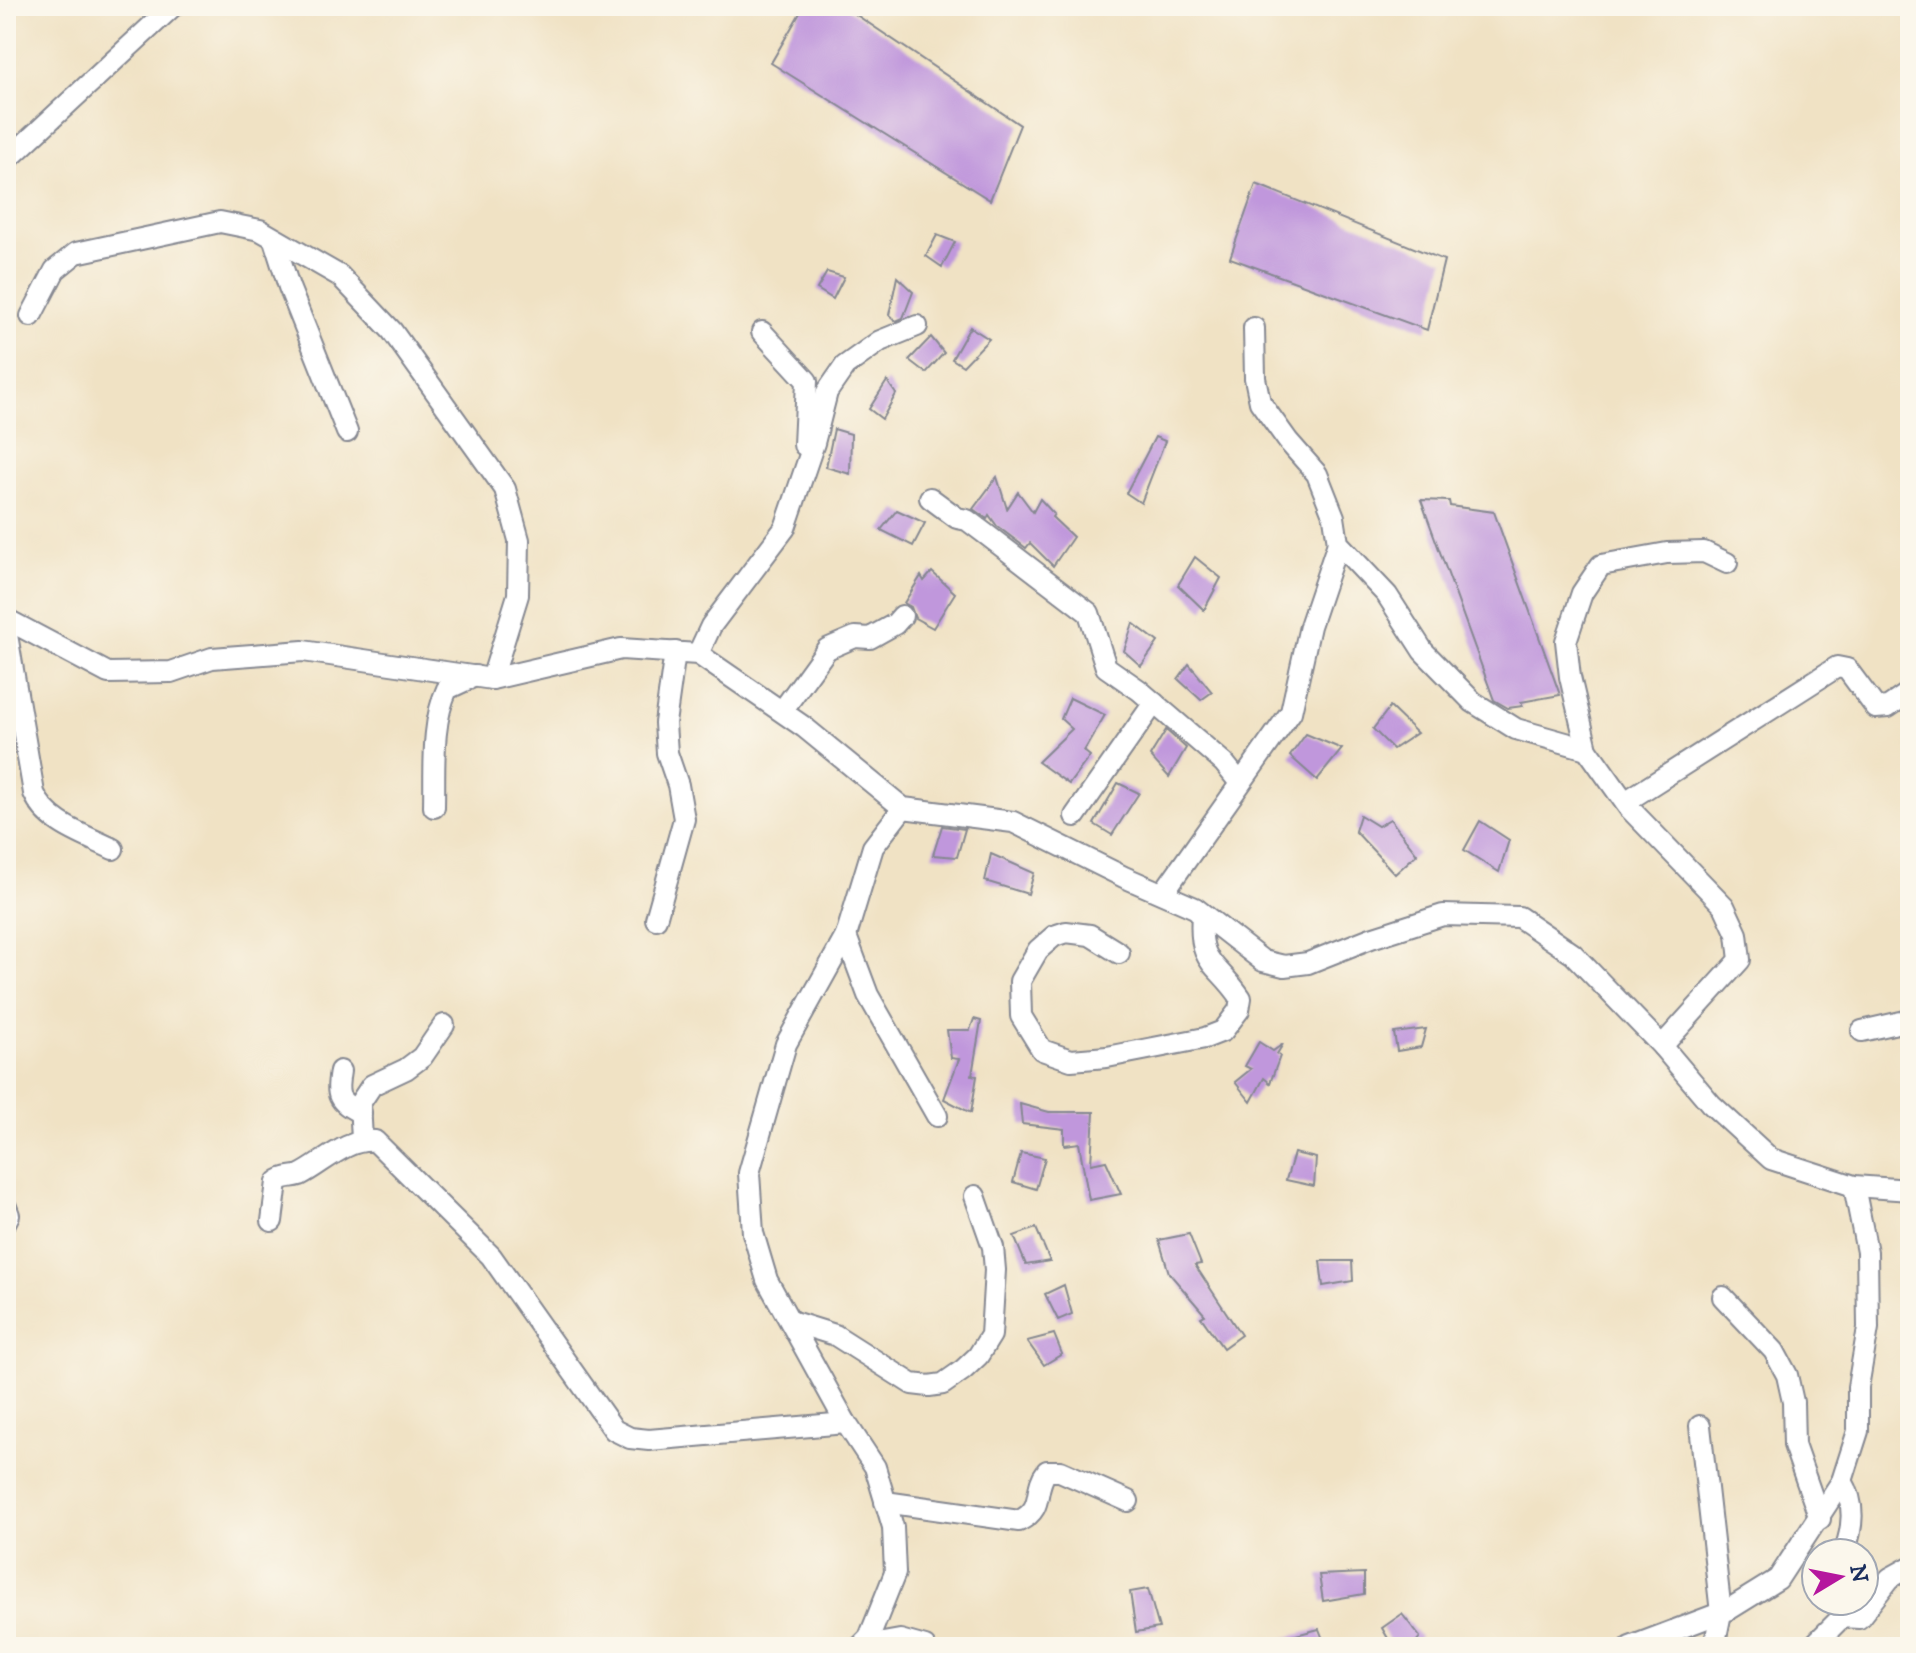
<svg xmlns="http://www.w3.org/2000/svg" width="1916" height="1653" font-family="'IM FELL DW Pica',serif">
  <rect width="100%" height="100%" fill="#fbf7ec"/>
  <filter id="ink" filterUnits="userSpaceOnUse"><feTurbulence type="fractalNoise" baseFrequency=".0125" numOctaves="2"/><feDisplacementMap in="SourceGraphic" scale="16" xChannelSelector="R" yChannelSelector="G"/><feConvolveMatrix kernelMatrix="1 2 1 2 8 2 1 2 1" color-interpolation-filters="sRGB"/></filter>
  <filter id="wash" filterUnits="userSpaceOnUse"><feTurbulence type="fractalNoise" baseFrequency=".006" numOctaves="4" result="noise"/><feDisplacementMap in="SourceGraphic" scale="32" xChannelSelector="R" yChannelSelector="G"/><feGaussianBlur stdDeviation="1.8" result="paint"/><feColorMatrix in="noise" values="0 0 0 0 0 0 0 0 0 0 0 0 0 0 0 0 0 1.4 0 .05"/><feComposite in="paint" operator="in"/></filter>
  <g filter="url(#wash)">
    <rect width="100%" height="100%" fill="#f0e2c4"/>
    <g id="blocks">
      <!-- building -->
      <g fill="#c097dc">
        <path d="M 804,6 L 843,6 L 1020,125 L 990,200 L 771,63 Z"/>
        <path d="M 1256,184 L 1444,260 L 1427,330 L 1230,258 Z"/>
        <path d="M 937,235 L 955,242 L 942,267 L 926,256 Z"/>
        <path d="M 827,272 L 844,277 L 833,299 L 817,289 Z"/>
        <path d="M 897,277 L 913,292 L 903,318 L 896,321 L 889,315 Z"/>
        <path d="M 970,327 L 989,339 L 963,366 L 952,359 Z"/>
        <path d="M 931,337 L 944,353 L 926,373 L 909,360 Z"/>
        <path d="M 887,381 L 896,394 L 882,419 L 869,409 Z"/>
        <path d="M 834,429 L 851,434 L 850,474 L 826,467 Z"/>
        <path d="M 1155,437 L 1165,441 L 1141,503 L 1126,493 Z"/>
        <path d="M 997,477 L 1007,509 L 1018,492 L 1033,512 L 1040,499 L 1054,514 L 1052,517 L 1073,537 L 1053,566 L 1030,543 L 1026,548 L 997,526 L 989,515 L 987,519 L 973,509 Z"/>
        <path d="M 1421,500 L 1449,501 L 1450,506 L 1494,512 L 1560,695 L 1521,702 L 1523,706 L 1508,708 L 1494,700 Z"/>
        <path d="M 897,510 L 925,523 L 913,546 L 881,530 Z"/>
        <path d="M 1195,557 L 1221,578 L 1204,610 L 1178,585 Z"/>
        <path d="M 932,572 L 955,593 L 933,628 L 915,618 L 911,607 L 904,603 L 921,576 L 924,581 Z"/>
        <path d="M 1133,623 L 1158,642 L 1141,666 L 1124,651 Z"/>
        <path d="M 1189,664 L 1212,692 L 1201,700 L 1178,679 Z"/>
        <path d="M 1070,698 L 1105,715 L 1084,751 L 1090,756 L 1069,784 L 1038,762 L 1072,729 L 1061,719 Z"/>
        <path d="M 1390,707 L 1417,733 L 1393,749 L 1373,729 Z"/>
        <path d="M 1166,730 L 1186,748 L 1169,777 L 1150,756 Z"/>
        <path d="M 1306,734 L 1342,749 L 1317,780 L 1290,756 Z"/>
        <path d="M 1118,783 L 1139,793 L 1112,835 L 1094,824 Z"/>
        <path d="M 1360,815 L 1378,826 L 1390,819 L 1417,854 L 1395,874 L 1355,831 Z"/>
        <path d="M 1480,821 L 1509,840 L 1499,872 L 1464,850 Z"/>
        <path d="M 942,826 L 965,829 L 957,857 L 933,855 Z"/>
        <path d="M 991,854 L 1034,873 L 1028,894 L 985,881 Z"/>
        <path d="M 974,1019 L 981,1021 L 972,1075 L 977,1076 L 971,1113 L 944,1099 L 959,1059 L 951,1058 L 947,1030 L 970,1030 Z"/>
        <path d="M 1426,1029 L 1421,1047 L 1397,1051 L 1394,1033 Z"/>
        <path d="M 1259,1042 L 1273,1051 L 1283,1044 L 1277,1054 L 1280,1056 L 1270,1083 L 1264,1078 L 1251,1102 L 1235,1082 L 1251,1069 L 1245,1066 Z"/>
        <path d="M 1020,1104 L 1049,1112 L 1094,1112 L 1091,1164 L 1106,1161 L 1121,1194 L 1089,1200 L 1079,1143 L 1064,1145 L 1064,1129 L 1022,1124 Z"/>
        <path d="M 1021,1153 L 1045,1158 L 1036,1189 L 1013,1182 Z"/>
        <path d="M 1294,1153 L 1316,1158 L 1314,1186 L 1286,1180 Z"/>
        <path d="M 1036,1228 L 1050,1261 L 1026,1265 L 1014,1236 Z"/>
        <path d="M 1189,1234 L 1201,1264 L 1195,1265 L 1241,1335 L 1223,1348 L 1201,1317 L 1205,1315 L 1169,1273 L 1159,1240 Z"/>
        <path d="M 1320,1261 L 1352,1261 L 1353,1281 L 1323,1286 Z"/>
        <path d="M 1064,1285 L 1072,1314 L 1058,1320 L 1045,1294 Z"/>
        <path d="M 1054,1334 L 1062,1354 L 1044,1365 L 1027,1341 Z"/>
        <path d="M 1364,1573 L 1364,1594 L 1323,1601 L 1319,1575 Z"/>
        <path d="M 1148,1589 L 1159,1628 L 1136,1632 L 1130,1592 Z"/>
        <path d="M 1402,1614 L 1420,1637 L 1412,1647 L 1393,1647 L 1382,1628 Z"/>
        <path d="M 1319,1629 L 1326,1647 L 1270,1647 L 1269,1642 Z"/>
      </g>
    </g>
  </g>
  <g filter="url(#ink)">
    <use href="#blocks" fill-opacity="0" stroke="#868891" stroke-width="2"/>
    <g fill="none" stroke-linecap="round" stroke-linejoin="round">
      <!-- minor casing -->
      <g stroke="#868891" stroke-width="24">
        <g id="minor">
          <path d="M 6,161 L 173,6"/>
          <path d="M 274,240 L 289,287 L 347,432"/>
          <path d="M 31,316 L 55,270 L 76,253 L 220,222 L 260,230 L 340,276 L 392,331 L 505,489 L 519,540 L 518,595 L 492,679"/>
          <path d="M 1254,328 L 1255,378 L 1260,402 L 1288,441 L 1317,474 L 1334,517 L 1338,543 L 1387,595 L 1423,651 L 1473,702 L 1516,729 L 1587,749"/>
          <path d="M 762,332 L 807,381 L 804,445"/>
          <path d="M 930,498 L 957,518 L 967,520 L 987,535 L 1089,613 L 1106,667 L 1139,690 L 1224,763 L 1240,783"/>
          <path d="M 6,619 L 108,673 L 171,672 L 212,658 L 303,651 L 492,679 L 621,649 L 698,654 L 804,727 L 903,808 L 1013,822 L 1124,877 L 1195,908 L 1263,961 L 1284,966 L 1308,963 L 1371,938 L 1443,915 L 1519,917 L 1573,954 L 1662,1046 L 1711,1104 L 1771,1159 L 1854,1186 L 1910,1190"/>
          <path d="M 6,629 L 34,793 C 47,824 85,835 113,849"/>
          <path d="M 698,654 L 711,626 L 785,528 L 814,443 L 827,392 L 845,366 L 880,341 L 917,326"/>
          <path d="M 782,711 L 827,649 L 855,637 L 870,638 L 895,624 L 902,616"/>
          <path d="M 1625,802 L 1837,667 L 1847,669 L 1876,708 L 1888,707 L 1910,692"/>
          <path d="M 434,807 C 435,768 431,724 447,689 L 475,676"/>
          <path d="M 1075,816 L 1154,703"/>
          <path d="M 1163,893 L 1291,712 L 1310,626 L 1338,543"/>
          <path d="M 656,919 L 684,819 L 678,785 L 667,753 L 665,723 L 675,652"/>
          <path d="M 846,936 L 868,995 L 937,1116"/>
          <path d="M 1119,953 L 1090,935 L 1066,932 L 1054,936 L 1038,950 L 1020,981 L 1021,1016 L 1042,1050 L 1071,1060 L 1107,1057 L 1205,1038 L 1223,1031 L 1239,1010 L 1241,998 C 1216,961 1198,966 1202,914"/>
          <path d="M 1862,1031 L 1910,1020"/>
          <path d="M 1662,1046 L 1740,960 L 1737,934 L 1724,906 L 1629,808 L 1587,749 L 1570,677 L 1566,641 L 1582,593 L 1601,565 L 1667,553 L 1704,552 L 1727,563"/>
          <path d="M 340,1071 C 336,1096 337,1101 361,1113"/>
          <path d="M 362,1139 L 360,1103 L 372,1085 L 406,1069 L 422,1057 L 444,1025"/>
          <path d="M 6,1207 L 9,1215 L 6,1221"/>
          <path d="M 272,1221 L 277,1182 C 285,1175 292,1178 300,1175 C 324,1163 346,1138 375,1141 L 491,1256 L 614,1430 L 630,1438 L 649,1440 L 846,1423"/>
          <path d="M 1723,1297 L 1774,1351 L 1787,1375 L 1793,1402 L 1794,1445 L 1820,1519"/>
          <path d="M 790,1321 L 835,1335 L 912,1384 L 929,1386 L 943,1384 L 963,1370 L 978,1356 L 991,1335 L 995,1270 L 993,1247 L 975,1196"/>
          <path d="M 1700,1426 L 1721,1613 L 1714,1647"/>
          <path d="M 1842,1481 C 1856,1504 1853,1528 1844,1553"/>
          <path d="M 885,1502 L 1019,1521 C 1046,1508 1032,1490 1047,1471 L 1060,1471 L 1128,1501"/>
          <path d="M 860,1647 L 869,1638 L 895,1573 L 893,1527 L 875,1467 L 846,1423 L 767,1280 L 753,1233 L 749,1173 L 786,1044 L 846,936 L 873,847 L 903,808"/>
          <path d="M 861,1647 L 900,1640 L 925,1647"/>
          <path d="M 1630,1647 L 1728,1610 L 1778,1579 L 1842,1481 L 1858,1431 L 1858,1387 L 1868,1328 L 1867,1252 L 1854,1186"/>
          <path d="M 1812,1647 L 1842,1617 L 1859,1618 L 1890,1578 L 1910,1567"/>
        </g>
      </g>
      <!-- minor -->
      <use href="#minor" stroke="#fff" stroke-width="20"/>
    </g>
  </g>
  <!-- margin -->
  <rect width="1916" height="1653" fill="none" stroke="#fbf7ec" stroke-width="32"/>
  <!-- north arrow -->
  <g transform="translate(1840 1577) rotate(80)"><circle r="38" fill="#fbf7ec" stroke="#a1a7b3" stroke-width="2"/>
  <path d="M0-6L14 30L0 20L-14 30Z" fill="#b5179e"/>
  <text y="-12" font-size="22" font-weight="bold" text-anchor="middle" fill="#1b2f5e">N</text>
  </g>
</svg>
